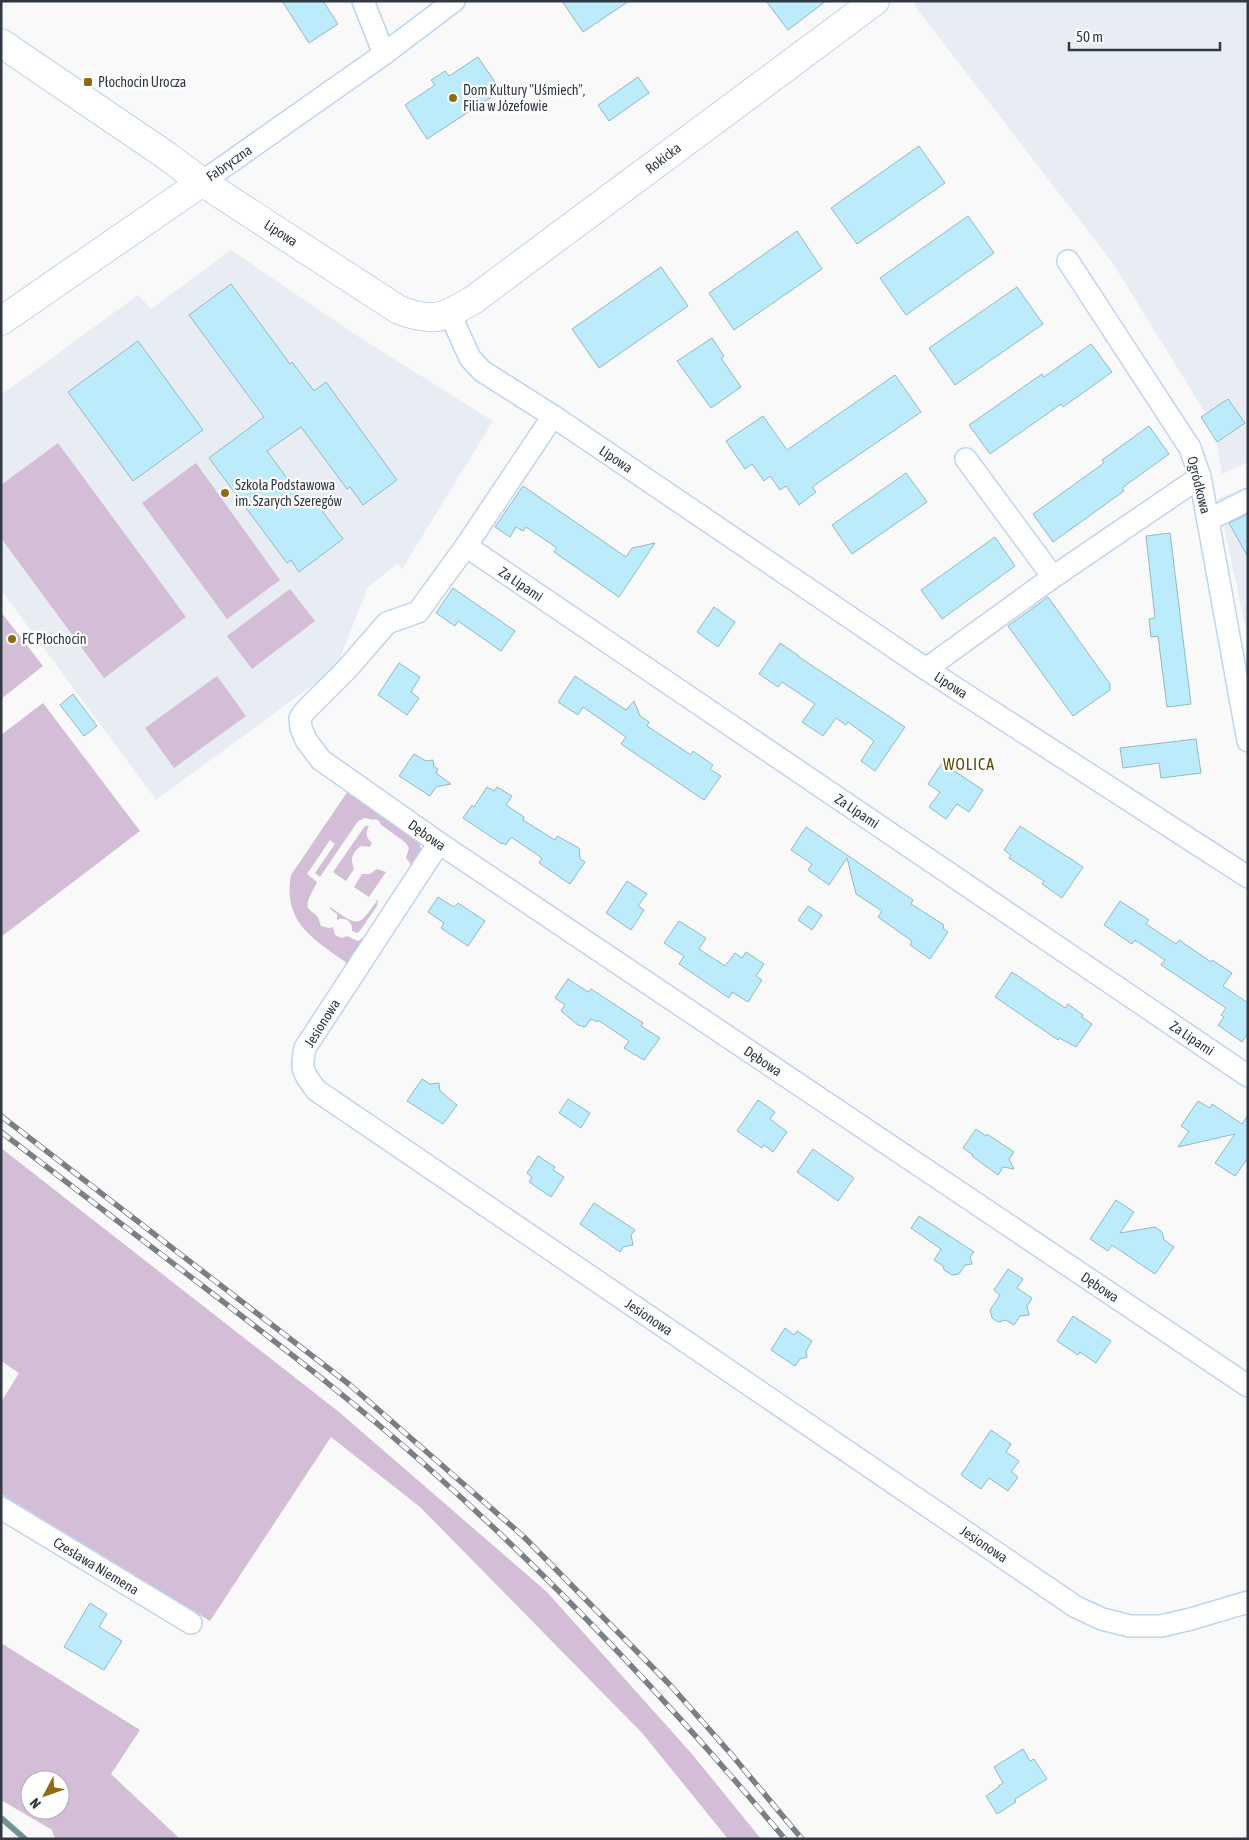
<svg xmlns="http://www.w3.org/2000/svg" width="1249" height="1840" font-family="'Asap Condensed',sans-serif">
  <rect width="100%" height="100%" fill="#f9f9f9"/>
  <!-- built -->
  <g fill="#e8edf4">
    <path d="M 919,1 L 1248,1 L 1248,462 L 1222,474 L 1214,427 L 1112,262 L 914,5 Z"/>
    <path d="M 231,250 L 359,337 L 493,421 L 402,569 L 397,564 L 368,587 L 336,668 L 156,800 L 1,590 L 1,395 L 138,295 L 151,309 Z"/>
    <path d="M 1248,486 L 1248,639 L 1218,499 Z"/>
  </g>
  <!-- green -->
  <g fill="#d4bdd6" fill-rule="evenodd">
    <path d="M 58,443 L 186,617 L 104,678 L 1,538 L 1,485 Z"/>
    <path d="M 196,463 L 280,580 L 227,619 L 142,503 Z"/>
    <path d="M 290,589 L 315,621 L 252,669 L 227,636 Z"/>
    <path d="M 1,612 L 43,666 L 1,699 Z"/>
    <path d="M 217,676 L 246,716 L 174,768 L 145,728 Z"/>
    <path d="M 43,703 L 140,831 L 1,937 L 1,735 Z"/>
    <path d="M 350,788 L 419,841 L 422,853 L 410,867 L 410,863 L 406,858 L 409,848 L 406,843 L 380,824 L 380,822 L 376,819 L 374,820 L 365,818 L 358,821 L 320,877 L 315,873 L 335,844 L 330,840 L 307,874 L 317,882 C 314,890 304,903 309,909 C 312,913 317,914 318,918 C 319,920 320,923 321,926 L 329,928 L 333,927 L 335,935 L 342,938 L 347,936 L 358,941 L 366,936 L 353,967 C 317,941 282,925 291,875 Z"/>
    <path d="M 365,826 L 369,826 C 365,833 366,838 372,843 L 370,847 L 361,846 C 352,852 350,859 354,869 L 346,881 L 333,872 Z"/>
    <path d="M 377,869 L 386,872 L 369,897 L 354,887 L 362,874 L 370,874 Z"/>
    <path d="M 378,899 L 377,906 L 359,932 L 357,933 L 352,931 L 352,927 C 350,920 344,917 337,920 L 337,914 L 330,909 L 330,907 C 359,927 358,928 378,899 Z"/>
    <path d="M 1,1148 L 339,1412 L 547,1592 L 692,1754 L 761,1839 L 728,1839 L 643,1734 L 420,1507 L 331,1437 L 210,1621 L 1,1494 L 1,1402 L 19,1373 L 1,1361 Z"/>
    <path d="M 1,1643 L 140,1730 L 111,1774 L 180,1839 L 55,1839 L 52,1830 L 1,1800 ZM 30,1780 L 60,1780 L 60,1810 L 30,1810 Z"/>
  </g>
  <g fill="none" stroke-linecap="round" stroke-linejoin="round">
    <!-- stream -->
    <path stroke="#6f9492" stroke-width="6" d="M 1,1818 L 25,1839"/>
  </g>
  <!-- building -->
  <g fill="#bcecfb" stroke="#92b8c4">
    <path d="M 282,1 L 323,1 L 338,24 L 309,43 Z"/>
    <path d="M 562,1 L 629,1 L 583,32 Z"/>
    <path d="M 766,1 L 826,1 L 788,30 Z"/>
    <path d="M 478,57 L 501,91 L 427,139 L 405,105 L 435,85 L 431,80 L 445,71 L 449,76 Z"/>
    <path d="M 638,77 L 649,93 L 609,121 L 598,105 Z"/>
    <path d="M 919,146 L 945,183 L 857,244 L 831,208 Z"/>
    <path d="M 968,216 L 994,253 L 906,315 L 880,278 Z"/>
    <path d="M 797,231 L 822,269 L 734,330 L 709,293 Z"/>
    <path d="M 661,267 L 688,306 L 599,368 L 572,329 Z"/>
    <path d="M 231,284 L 290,364 L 292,362 L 314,391 L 326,382 L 397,480 L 363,505 L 350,487 L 347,489 L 301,427 L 267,451 L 306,504 L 313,499 L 343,539 L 299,572 L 291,560 L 287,563 L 209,458 L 264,417 L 189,315 Z"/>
    <path d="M 1017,287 L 1043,324 L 955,385 L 929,348 Z"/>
    <path d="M 712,338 L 724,356 L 721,358 L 741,387 L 711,408 L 677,361 Z"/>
    <path d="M 138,341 L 203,430 L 133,481 L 68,392 Z"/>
    <path d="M 1091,344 L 1112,372 L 1063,407 L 1061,404 L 990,454 L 969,425 L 1042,374 L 1044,377 Z"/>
    <path d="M 895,375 L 921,412 L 812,487 L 816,492 L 799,505 L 786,486 L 780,490 L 770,476 L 764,481 L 752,464 L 745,469 L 726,441 L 763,416 L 787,450 Z"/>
    <path d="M 1228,399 L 1245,423 L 1217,442 L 1201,417 Z"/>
    <path d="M 1149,426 L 1169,454 L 1122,488 L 1124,491 L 1053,542 L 1033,514 L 1104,463 L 1102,460 Z"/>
    <path d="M 906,473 L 927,502 L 852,554 L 832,525 Z"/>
    <path d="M 523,486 L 626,557 L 632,548 L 655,543 L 619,597 L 554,552 L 557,548 L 526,527 L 523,531 L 516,527 L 510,537 L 495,527 Z"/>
    <path d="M 1248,514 L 1248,557 L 1229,523 Z"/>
    <path d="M 1170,533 L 1191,704 L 1167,707 L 1158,636 L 1151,637 L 1149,619 L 1155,618 L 1146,536 Z"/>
    <path d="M 995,537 L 1015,566 L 942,619 L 921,590 Z"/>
    <path d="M 453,588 L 515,631 L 501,651 L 458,621 L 455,626 L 436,613 Z"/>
    <path d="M 1048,597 L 1110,684 L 1110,690 L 1073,716 L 1008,626 Z"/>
    <path d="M 714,607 L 735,622 L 718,647 L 697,632 Z"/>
    <path d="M 780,643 L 799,656 L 799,657 L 905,727 L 875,771 L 861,761 L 874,741 L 848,722 L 846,725 L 836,718 L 823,736 L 802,722 L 815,704 L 782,682 L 778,687 L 759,674 Z"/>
    <path d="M 399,663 L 420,677 L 411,692 L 419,698 L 407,715 L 378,695 Z"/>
    <path d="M 575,676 L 626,710 L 634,701 L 640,716 L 649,722 L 647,726 L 691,755 L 693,751 L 713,765 L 710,769 L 721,776 L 704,800 L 621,744 L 626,737 L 583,707 L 578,715 L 558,702 Z"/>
    <path d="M 73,694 L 97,726 L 84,736 L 60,705 Z"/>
    <path d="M 1196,739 L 1201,773 L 1161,778 L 1159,763 L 1123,768 L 1120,748 Z"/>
    <path d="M 414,754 L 426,761 L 433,760 L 434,767 L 438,769 L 436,773 L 451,784 L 436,787 L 430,796 L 399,776 Z"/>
    <path d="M 942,763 L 983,790 L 969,812 L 957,804 L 946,819 L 929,807 L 940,792 L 928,784 Z"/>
    <path d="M 487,787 L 494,791 L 497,787 L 512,796 L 506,805 L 524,817 L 523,820 L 555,840 L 557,836 L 579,848 L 580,859 L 585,862 L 570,884 L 539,863 L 542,858 L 511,837 L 506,845 L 503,843 L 502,844 L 463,818 L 472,805 L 474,807 Z"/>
    <path d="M 1020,826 L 1083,867 L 1062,898 L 1042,884 L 1044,881 L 1009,858 L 1011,855 L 1004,850 Z"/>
    <path d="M 806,827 L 913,900 L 911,904 L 944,925 L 943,928 L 948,932 L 930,959 L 910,945 L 912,941 L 878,917 L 882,911 L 856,894 L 847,858 L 829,885 L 808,870 L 812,864 L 791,850 Z"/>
    <path d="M 627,881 L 647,894 L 638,906 L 644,910 L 631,930 L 606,913 Z"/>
    <path d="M 438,897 L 454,907 L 458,903 L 485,921 L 468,946 L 441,928 L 444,923 L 428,912 Z"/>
    <path d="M 1120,901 L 1149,920 L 1146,924 L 1176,944 L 1179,940 L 1211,962 L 1212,960 L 1232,973 L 1223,986 L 1248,1003 L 1248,1033 L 1242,1042 L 1218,1025 L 1224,1017 L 1221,1015 L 1226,1008 L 1161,965 L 1165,960 L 1135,940 L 1132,944 L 1104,925 Z"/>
    <path d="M 808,906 L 822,915 L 812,930 L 798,920 Z"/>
    <path d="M 679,921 L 706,938 L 699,949 L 725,966 L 735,953 L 742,958 L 746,952 L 764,964 L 756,976 L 762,980 L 748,1002 L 732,992 L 729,998 L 679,964 L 684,956 L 664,943 Z"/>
    <path d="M 1012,972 L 1065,1008 L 1068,1004 L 1083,1015 L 1082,1017 L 1092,1024 L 1076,1047 L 1059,1038 L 1058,1040 L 995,997 Z"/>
    <path d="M 568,979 L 588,992 L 591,989 L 643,1023 L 641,1026 L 660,1038 L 644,1060 L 624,1048 L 629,1041 L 598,1020 L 597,1022 L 591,1019 L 585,1027 L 578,1025 L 561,1011 L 565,1005 L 555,998 Z"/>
    <path d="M 422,1079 L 430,1084 L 439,1083 L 440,1091 L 457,1105 L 443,1124 L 407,1101 Z"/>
    <path d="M 568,1099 L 590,1113 L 581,1128 L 559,1113 Z"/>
    <path d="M 758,1100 L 775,1112 L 770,1119 L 787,1132 L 773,1152 L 764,1145 L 762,1148 L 737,1131 Z"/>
    <path d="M 1198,1101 L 1210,1108 L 1212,1104 L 1242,1124 L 1248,1115 L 1248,1158 L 1235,1176 L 1215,1163 L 1235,1134 L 1178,1147 L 1189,1131 L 1181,1126 Z"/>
    <path d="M 976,1129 L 986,1136 L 987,1134 L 1014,1152 L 1009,1159 L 1014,1169 L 1003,1167 L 998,1175 L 972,1156 L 973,1155 L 963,1148 Z"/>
    <path d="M 813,1149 L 854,1178 L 838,1201 L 797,1172 Z"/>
    <path d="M 538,1156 L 555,1167 L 553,1170 L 564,1177 L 551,1197 L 529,1182 L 532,1177 L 527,1173 Z"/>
    <path d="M 1116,1200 L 1134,1212 L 1120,1233 L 1155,1227 L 1162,1232 L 1164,1240 L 1174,1247 L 1155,1274 L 1112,1245 L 1108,1251 L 1090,1239 Z"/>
    <path d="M 594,1203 L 635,1230 L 631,1235 L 633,1245 L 623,1247 L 620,1252 L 580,1224 Z"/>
    <path d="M 919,1216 L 974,1252 L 970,1257 L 972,1264 L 965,1265 L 959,1274 L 952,1275 L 944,1270 L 943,1266 L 934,1260 L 941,1249 L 911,1228 Z"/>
    <path d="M 1008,1269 L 1023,1279 L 1017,1288 L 1032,1298 L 1027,1306 L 1029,1315 L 1020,1316 L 1014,1325 L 1006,1320 L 998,1322 L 992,1318 L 990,1310 L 1000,1295 L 994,1290 Z"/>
    <path d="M 1073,1316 L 1111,1341 L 1096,1363 L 1080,1352 L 1078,1355 L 1057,1341 Z"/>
    <path d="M 785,1328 L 794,1335 L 797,1331 L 812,1341 L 806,1351 L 807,1357 L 800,1359 L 795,1366 L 771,1350 Z"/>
    <path d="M 991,1430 L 1011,1444 L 1006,1452 L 1019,1461 L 1011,1472 L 1018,1477 L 1008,1491 L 989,1478 L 981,1489 L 961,1475 Z"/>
    <path d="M 90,1603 L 107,1614 L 99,1627 L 122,1641 L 104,1670 L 64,1647 Z"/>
    <path d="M 1023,1749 L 1030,1761 L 1034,1759 L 1047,1779 L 1015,1799 L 1016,1802 L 997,1814 L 986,1796 L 999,1787 L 998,1786 L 1003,1783 L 994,1767 Z"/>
  </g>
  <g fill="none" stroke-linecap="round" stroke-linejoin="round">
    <!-- minor casing -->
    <g stroke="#bed4ef" stroke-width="24">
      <g id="minor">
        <path d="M 363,1 L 384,54"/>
        <path d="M 202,182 L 384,54 L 454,1"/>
        <path d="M 1068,261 L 1190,448 L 1200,477 L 1248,741"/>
        <path d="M 450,314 L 470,358 L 482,371 L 553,416 L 926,669 L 1248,877"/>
        <path d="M 553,416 L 466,546 L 418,612 L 387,623 L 346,670 L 305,711 L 300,718 L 301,728 L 306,740 L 321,760 L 439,843 L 1248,1386"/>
        <path d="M 966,459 L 1053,577"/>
        <path d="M 1208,520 L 1248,500"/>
        <path d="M 466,546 L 1248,1076"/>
        <path d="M 926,669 L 1053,577 L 1200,477"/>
        <path d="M 439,843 L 305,1048 C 300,1069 303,1073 316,1090 L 1076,1607 L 1102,1619 L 1130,1626 L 1161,1626 L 1191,1619 L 1248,1602"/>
        <path d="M 1,1508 L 191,1623"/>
      </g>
    </g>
    <!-- major casing -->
    <g stroke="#bed4ef" stroke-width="30">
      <g id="major">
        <path d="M 1,43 L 167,156 L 202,182 L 399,310 C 434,323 443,318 473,300 L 875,1"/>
        <path d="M 1,321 L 202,182"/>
      </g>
    </g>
    <!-- minor -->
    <use href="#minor" stroke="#fff" stroke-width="21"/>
    <!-- major -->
    <use href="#major" stroke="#fff" stroke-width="28"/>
    <!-- rail casing -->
    <g stroke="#7a7f86" stroke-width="5.5">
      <g id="rail">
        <path d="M 1,1116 L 350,1385 L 523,1536 L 671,1686 L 731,1754 L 802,1839"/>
        <path d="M 1,1132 C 73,1187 145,1242 217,1297 C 287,1351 358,1405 424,1464 C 554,1579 673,1706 785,1839"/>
      </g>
    </g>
    <!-- rail -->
    <use href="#rail" stroke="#fff" stroke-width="4" stroke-dasharray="11" stroke-linecap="butt"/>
  </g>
  <!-- markers -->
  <g fill="#916b12" stroke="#fff" stroke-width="2">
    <rect x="83" y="77" width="10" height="10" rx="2.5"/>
    <circle cx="453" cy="98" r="5"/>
    <circle cx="225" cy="493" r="5"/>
    <circle cx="12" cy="639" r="5"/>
  </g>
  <g text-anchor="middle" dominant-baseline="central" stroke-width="4.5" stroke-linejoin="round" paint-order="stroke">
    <!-- poi labels -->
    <g font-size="14" fill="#313944" stroke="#fff" text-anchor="start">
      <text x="98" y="82">Płochocin Urocza</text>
      <text x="463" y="90">Dom Kultury "Uśmiech",<tspan x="463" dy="16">Filia w Józefowie</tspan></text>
      <text x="235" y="485">Szkoła Podstawowa<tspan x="235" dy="16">im. Szarych Szeregów</tspan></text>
      <text x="22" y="639">FC Płochocin</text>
    </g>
    <!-- street labels -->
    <g font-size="14" fill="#313944" stroke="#fff">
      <text transform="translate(663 158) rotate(-37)">Rokicka</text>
      <text transform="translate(229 163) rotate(-35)">Fabryczna</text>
      <text transform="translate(281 233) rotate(33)">Lipowa</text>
      <text transform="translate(616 459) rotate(34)">Lipowa</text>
      <text transform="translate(1199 485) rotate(76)">Ogródkowa</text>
      <text transform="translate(521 584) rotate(34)">Za Lipami</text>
      <text transform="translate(951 685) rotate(33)">Lipowa</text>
      <text transform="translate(857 811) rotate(34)">Za Lipami</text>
      <text transform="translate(427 835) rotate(35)">Dębowa</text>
      <text transform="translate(322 1023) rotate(-58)">Jesionowa</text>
      <text transform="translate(1192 1038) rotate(34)">Za Lipami</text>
      <text transform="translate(763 1061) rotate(34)">Dębowa</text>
      <text transform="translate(1100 1287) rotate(34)">Dębowa</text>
      <text transform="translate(649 1317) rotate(34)">Jesionowa</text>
      <text transform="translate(984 1544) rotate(34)">Jesionowa</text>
      <text transform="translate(96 1566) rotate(31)">Czesława Niemena</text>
    </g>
    <!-- quarter labels -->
    <g font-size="16" letter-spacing="1" fill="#5e4407" stroke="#fff">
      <text x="969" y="764">WOLICA</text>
    </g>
  </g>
  <!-- border -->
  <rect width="1249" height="1840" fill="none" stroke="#313944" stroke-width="5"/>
  <!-- north arrow -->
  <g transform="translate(45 1795) rotate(229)"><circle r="24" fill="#ffffff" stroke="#adb0b4"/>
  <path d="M0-4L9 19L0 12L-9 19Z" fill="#916b12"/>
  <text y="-8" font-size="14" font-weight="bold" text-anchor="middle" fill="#313944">N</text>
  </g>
  <!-- scale -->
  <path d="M1069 42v8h151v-8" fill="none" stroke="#313944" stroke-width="2.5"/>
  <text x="1076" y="42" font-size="15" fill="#313944" stroke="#ffffff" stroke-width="4" paint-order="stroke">50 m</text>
</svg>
